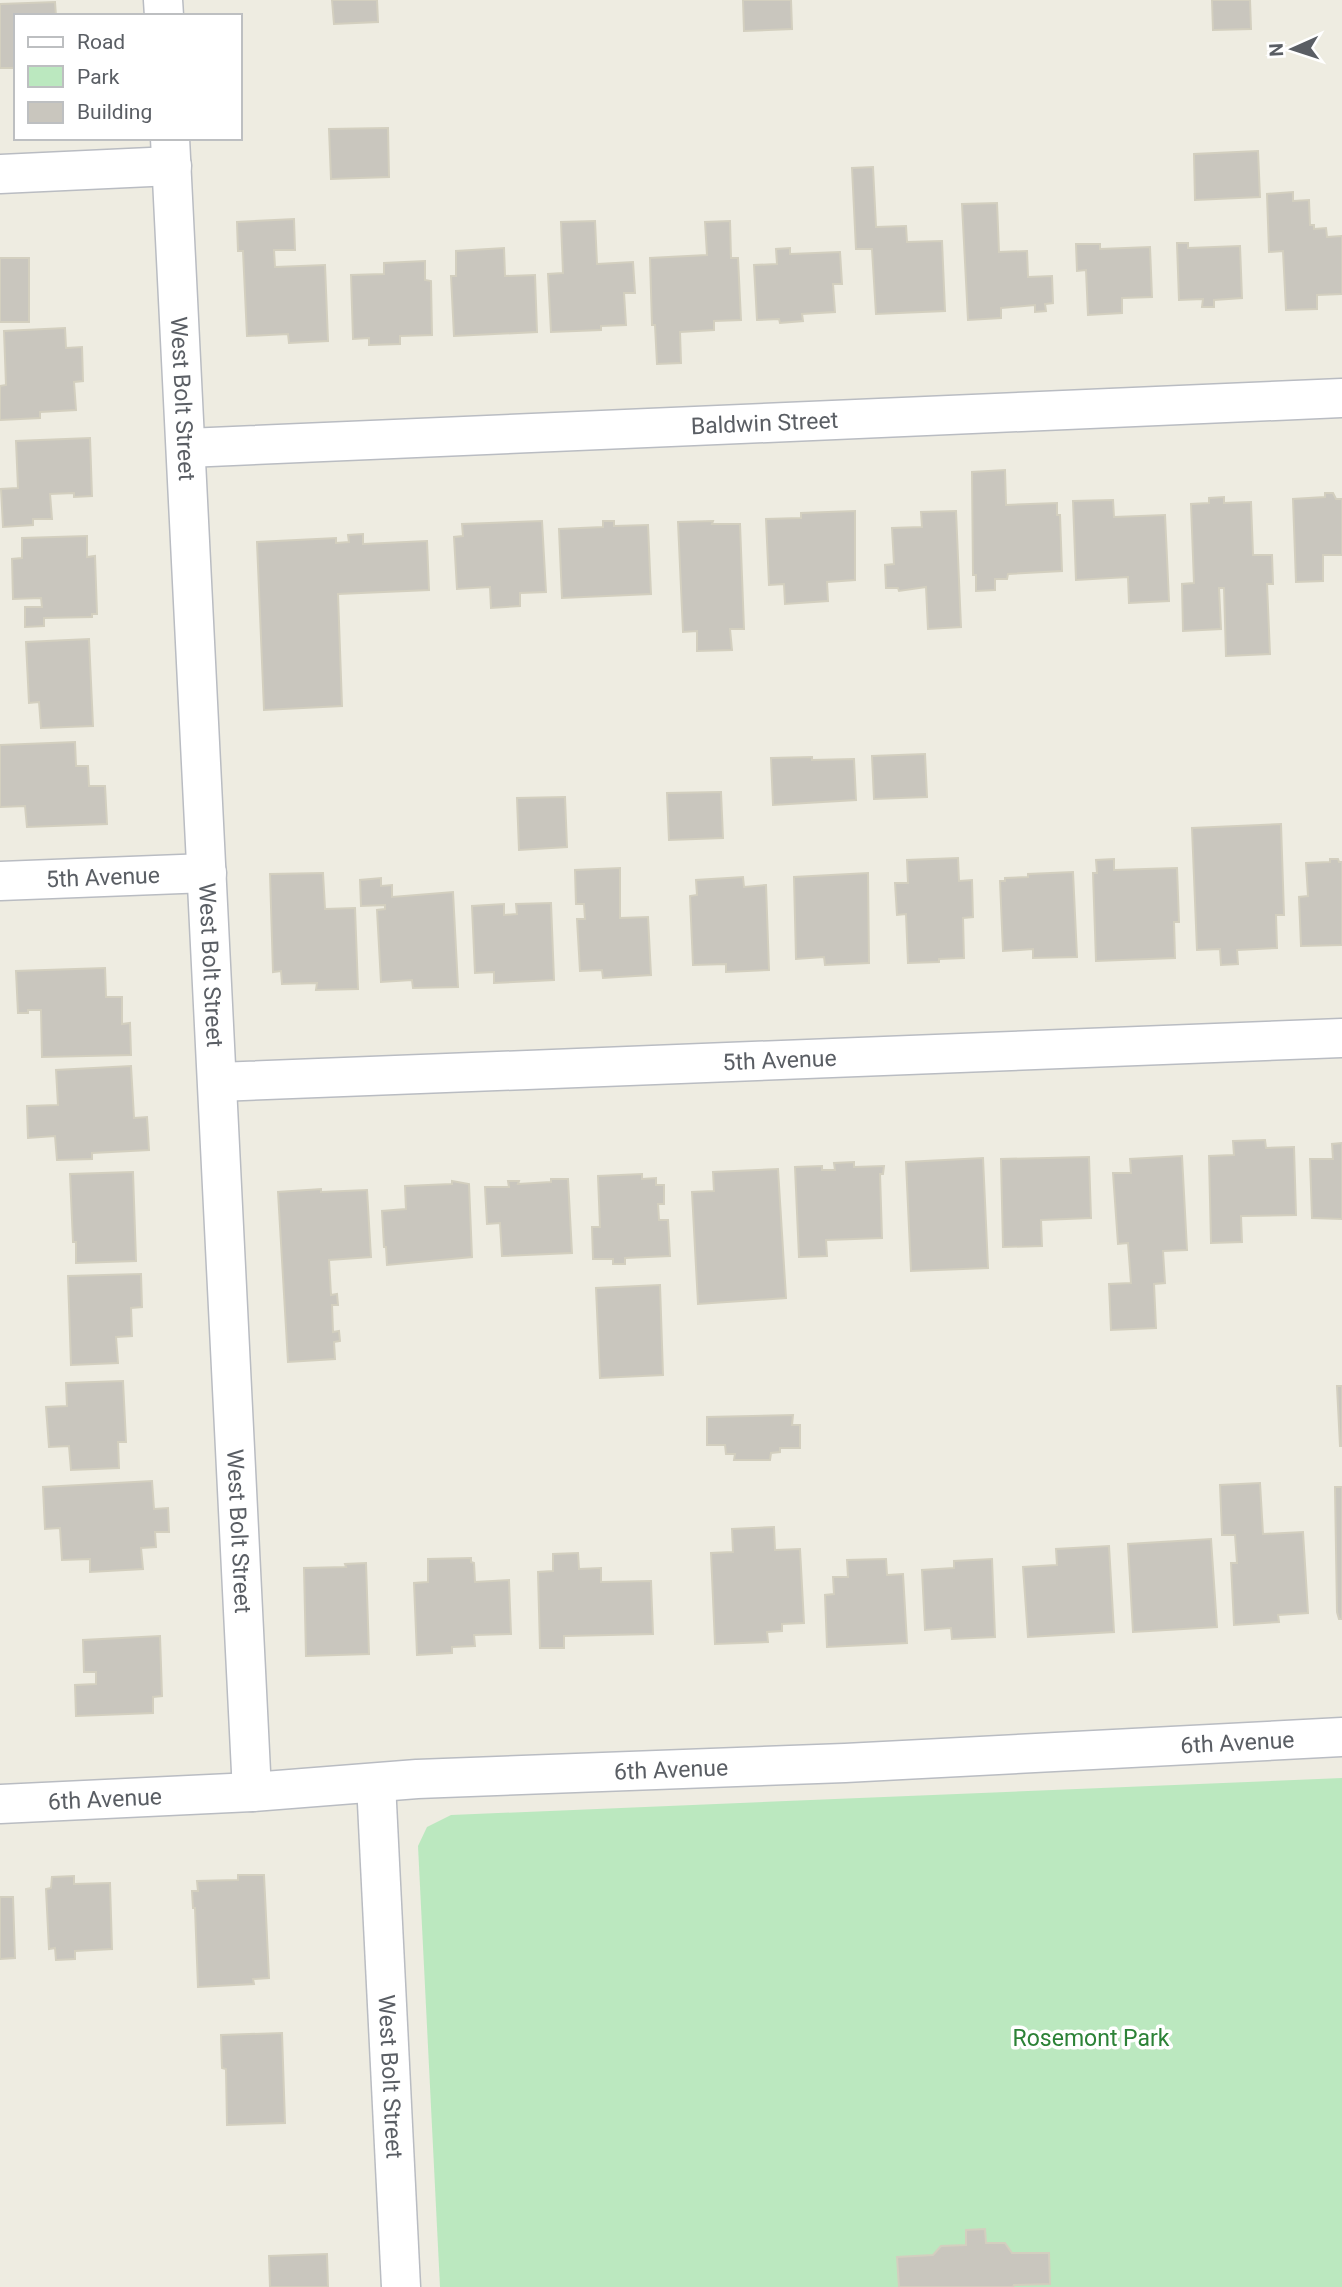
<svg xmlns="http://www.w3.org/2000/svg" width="1342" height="2287" font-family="Roboto,sans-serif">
  <rect width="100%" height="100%" fill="#eeece1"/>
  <!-- green -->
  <path fill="#bbe8bf" d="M 1342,1778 L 1342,2287 L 440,2287 L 418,1846 L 427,1827 L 451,1815 Z"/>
  <!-- building -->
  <g fill="#c9c6be" stroke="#d3cfbf" stroke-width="2">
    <path d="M 332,0 L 377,0 L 378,22 L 334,24 Z"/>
    <path d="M 743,0 L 791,0 L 792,29 L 744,31 Z"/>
    <path d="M 1212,0 L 1250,0 L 1251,29 L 1213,30 Z"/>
    <path d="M 55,2 L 56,16 L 16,16 L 16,68 L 0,68 L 0,4 Z"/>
    <path d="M 388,128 L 389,177 L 331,179 L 329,129 Z"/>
    <path d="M 1258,151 L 1260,197 L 1195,200 L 1194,154 Z"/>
    <path d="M 873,167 L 876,227 L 906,226 L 907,242 L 942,241 L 945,311 L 876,314 L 872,249 L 856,249 L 852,168 Z"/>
    <path d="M 1293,192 L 1293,201 L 1309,200 L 1310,225 L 1314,225 L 1314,229 L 1326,228 L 1327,237 L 1342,236 L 1342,294 L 1317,295 L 1317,309 L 1286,310 L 1283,251 L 1269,252 L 1267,194 Z"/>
    <path d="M 997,203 L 999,252 L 1027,251 L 1028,277 L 1052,276 L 1053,303 L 1045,304 L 1046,311 L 1035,312 L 1035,305 L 1001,308 L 1001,318 L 968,320 L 962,204 Z"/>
    <path d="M 294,219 L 295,250 L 274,250 L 275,267 L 325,265 L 328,341 L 289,343 L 288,334 L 247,336 L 243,251 L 238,251 L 237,222 Z"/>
    <path d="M 595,221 L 597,264 L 633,262 L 635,293 L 624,293 L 626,325 L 601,326 L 601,330 L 551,332 L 548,274 L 563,273 L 561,222 Z"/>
    <path d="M 730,221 L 731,258 L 738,258 L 741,320 L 714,321 L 714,330 L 680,332 L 681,363 L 657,364 L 655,325 L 652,325 L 650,258 L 707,255 L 705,222 Z"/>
    <path d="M 1177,243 L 1188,243 L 1188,248 L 1240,246 L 1242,298 L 1214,300 L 1214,307 L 1202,307 L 1203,299 L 1179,300 Z"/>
    <path d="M 1076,244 L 1100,244 L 1100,249 L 1150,247 L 1152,297 L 1122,298 L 1122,313 L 1088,315 L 1086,270 L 1077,271 Z"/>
    <path d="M 504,248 L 505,276 L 535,275 L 537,332 L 454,336 L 451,276 L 456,276 L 456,251 Z"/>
    <path d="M 790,248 L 790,254 L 840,252 L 842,284 L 833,284 L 835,312 L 802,314 L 803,321 L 780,323 L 779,319 L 757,320 L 754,265 L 777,264 L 776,249 Z"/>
    <rect x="0" y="258" width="29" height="64"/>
    <path d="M 425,261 L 425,280 L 431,281 L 432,335 L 400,336 L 400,344 L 369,345 L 369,338 L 353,339 L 351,275 L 384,274 L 384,263 Z"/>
    <path d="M 65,328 L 66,348 L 82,347 L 83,381 L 74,382 L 76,410 L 40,412 L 40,418 L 0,420 L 0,386 L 6,385 L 4,331 Z"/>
    <path d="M 90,438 L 92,496 L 74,497 L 74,493 L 50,494 L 52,519 L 33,519 L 33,525 L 3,527 L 1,489 L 18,488 L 16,441 Z"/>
    <path d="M 1005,470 L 1006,505 L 1057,503 L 1057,515 L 1060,515 L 1062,571 L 1008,574 L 1007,579 L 995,579 L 995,590 L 976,591 L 976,575 L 973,575 L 972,472 Z"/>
    <path d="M 1325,493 L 1333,493 L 1336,499 L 1342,499 L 1342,555 L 1323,555 L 1323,581 L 1296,582 L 1293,499 L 1325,497 Z"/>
    <path d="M 1224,497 L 1224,503 L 1251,502 L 1253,555 L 1272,555 L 1273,584 L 1267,584 L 1270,654 L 1226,656 L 1224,588 L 1219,588 L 1221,629 L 1183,631 L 1182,584 L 1194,583 L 1191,504 L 1209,503 L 1209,498 Z"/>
    <path d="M 1113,500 L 1114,517 L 1165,515 L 1169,601 L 1129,603 L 1128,577 L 1076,580 L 1073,501 Z"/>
    <path d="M 855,511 L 855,580 L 827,582 L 828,601 L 785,604 L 784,584 L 769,585 L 766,519 L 801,518 L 801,513 Z"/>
    <path d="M 956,511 L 961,627 L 928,629 L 926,587 L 899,591 L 898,588 L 886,588 L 885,565 L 894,564 L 892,528 L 922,527 L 921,512 Z"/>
    <path d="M 542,521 L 546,592 L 520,593 L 520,606 L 491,608 L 490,587 L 457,589 L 454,537 L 463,536 L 462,524 Z"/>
    <path d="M 603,521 L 614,521 L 614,526 L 648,525 L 651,594 L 562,598 L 559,529 L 603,527 Z"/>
    <path d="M 713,521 L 712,524 L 740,524 L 744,629 L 730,629 L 732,650 L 697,651 L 697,631 L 683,632 L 678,522 Z"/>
    <path d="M 363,534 L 363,544 L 427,541 L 429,590 L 338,594 L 342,706 L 264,710 L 257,542 L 336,538 L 336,543 L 349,542 L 348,535 Z"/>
    <path d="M 87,536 L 87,557 L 95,556 L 97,614 L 92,614 L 92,617 L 44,618 L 44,626 L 25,627 L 25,607 L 42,607 L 41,598 L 13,599 L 12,559 L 22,558 L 22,538 Z"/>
    <path d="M 89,639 L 93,726 L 41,728 L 39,702 L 29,703 L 26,642 Z"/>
    <path d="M 75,742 L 76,766 L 88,766 L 89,786 L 105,786 L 107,824 L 27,827 L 25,806 L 0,807 L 0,745 Z"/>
    <path d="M 925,754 L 927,797 L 874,799 L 872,756 Z"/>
    <path d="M 812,757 L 812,760 L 854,759 L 856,800 L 773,805 L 771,758 Z"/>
    <path d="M 721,792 L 723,838 L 669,840 L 667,793 Z"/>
    <path d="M 565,797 L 567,847 L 519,850 L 517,798 Z"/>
    <path d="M 1281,824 L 1284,915 L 1276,915 L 1277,948 L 1237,950 L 1238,964 L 1221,965 L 1220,949 L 1197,950 L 1192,828 Z"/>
    <path d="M 958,858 L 959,881 L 972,880 L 973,917 L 963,918 L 964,958 L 939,959 L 939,962 L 908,963 L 906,914 L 897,915 L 895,883 L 908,883 L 907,860 Z"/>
    <path d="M 1114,859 L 1114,870 L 1177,868 L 1179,922 L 1174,922 L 1175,958 L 1096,961 L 1093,873 L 1097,873 L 1096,860 Z"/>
    <path d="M 1330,859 L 1338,859 L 1339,862 L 1342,862 L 1342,945 L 1301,946 L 1299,897 L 1308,896 L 1306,863 L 1330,862 Z"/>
    <path d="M 620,868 L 620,918 L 648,917 L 651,975 L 603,978 L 602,970 L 580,971 L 577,919 L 585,919 L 584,904 L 576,904 L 575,870 Z"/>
    <path d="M 1073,872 L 1077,957 L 1033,958 L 1033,949 L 1003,951 L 1000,881 L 1005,881 L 1005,878 L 1028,877 L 1028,874 Z"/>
    <path d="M 323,873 L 325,909 L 355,908 L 358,989 L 316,990 L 317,983 L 282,984 L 281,971 L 273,972 L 270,874 Z"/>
    <path d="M 868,873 L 869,963 L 825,965 L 824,957 L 796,959 L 794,877 Z"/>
    <path d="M 743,877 L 744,887 L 766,885 L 769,970 L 726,972 L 726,964 L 693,965 L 690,896 L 697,895 L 696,880 Z"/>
    <path d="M 381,878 L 381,886 L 392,885 L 392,897 L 453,892 L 458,987 L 413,988 L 412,980 L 381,982 L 377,910 L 385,909 L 385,905 L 361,906 L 360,880 Z"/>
    <path d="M 551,903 L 554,980 L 494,983 L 494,972 L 475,973 L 472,906 L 504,904 L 504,915 L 517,914 L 516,904 Z"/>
    <path d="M 105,968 L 106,997 L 122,997 L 122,1024 L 130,1023 L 131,1055 L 42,1057 L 41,1010 L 28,1010 L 28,1013 L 18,1013 L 16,971 Z"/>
    <path d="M 131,1066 L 134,1118 L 147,1117 L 149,1150 L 92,1153 L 92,1159 L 57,1160 L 55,1136 L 28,1138 L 27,1106 L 58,1105 L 56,1070 Z"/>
    <path d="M 1265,1140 L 1266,1148 L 1294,1147 L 1296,1215 L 1241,1216 L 1242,1242 L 1211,1243 L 1209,1156 L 1234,1155 L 1233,1141 Z"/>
    <path d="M 1342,1143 L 1342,1219 L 1312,1218 L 1310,1159 L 1333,1159 L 1332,1144 Z"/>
    <path d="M 1182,1156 L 1187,1250 L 1163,1251 L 1165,1283 L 1154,1284 L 1156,1328 L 1111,1330 L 1109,1284 L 1131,1283 L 1128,1243 L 1118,1244 L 1113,1173 L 1131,1173 L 1130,1159 Z"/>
    <path d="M 1089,1157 L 1091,1218 L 1041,1220 L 1042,1246 L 1003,1247 L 1001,1159 Z"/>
    <path d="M 983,1158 L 988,1268 L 911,1271 L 906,1162 Z"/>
    <path d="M 854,1162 L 854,1167 L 884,1166 L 883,1174 L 880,1174 L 882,1238 L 826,1240 L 827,1256 L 799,1257 L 795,1167 L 822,1166 L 822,1170 L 835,1170 L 834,1163 Z"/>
    <path d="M 778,1169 L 786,1298 L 698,1304 L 692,1192 L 714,1191 L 713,1172 Z"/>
    <path d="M 133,1172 L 136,1261 L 76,1263 L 76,1242 L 73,1242 L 70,1174 Z"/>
    <path d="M 642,1174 L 642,1179 L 656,1178 L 656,1185 L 664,1185 L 664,1204 L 658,1204 L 659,1220 L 668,1220 L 670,1256 L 625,1258 L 625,1264 L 613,1264 L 613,1259 L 593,1259 L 592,1227 L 600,1227 L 598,1176 Z"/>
    <path d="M 551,1179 L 568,1179 L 572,1253 L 502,1256 L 500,1223 L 487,1224 L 485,1187 L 509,1187 L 508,1181 L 519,1181 L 518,1184 L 551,1182 Z"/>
    <path d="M 452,1181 L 469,1184 L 472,1257 L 387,1265 L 386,1247 L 384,1247 L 382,1211 L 406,1209 L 405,1186 L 452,1184 Z"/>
    <path d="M 321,1189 L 321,1192 L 367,1190 L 371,1257 L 329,1260 L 331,1295 L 337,1294 L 338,1305 L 332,1305 L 333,1332 L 339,1331 L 340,1341 L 334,1342 L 335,1359 L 288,1362 L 278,1192 Z"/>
    <path d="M 141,1274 L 142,1307 L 131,1308 L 132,1336 L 116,1337 L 118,1363 L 71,1365 L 68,1276 Z"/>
    <path d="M 660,1285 L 663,1375 L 600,1378 L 596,1288 Z"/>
    <path d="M 123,1381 L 126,1442 L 118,1442 L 119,1468 L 71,1470 L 69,1446 L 49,1447 L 46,1407 L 67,1406 L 66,1383 Z"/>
    <path d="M 1337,1386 L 1342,1386 L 1342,1446 L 1340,1446 Z"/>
    <path d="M 793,1415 L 792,1425 L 800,1425 L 800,1448 L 780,1448 L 780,1452 L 771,1453 L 770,1460 L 734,1460 L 735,1454 L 726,1454 L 725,1445 L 707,1445 L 707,1417 Z"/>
    <path d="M 152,1481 L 154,1509 L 168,1508 L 169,1532 L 155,1532 L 156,1547 L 141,1548 L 143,1569 L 90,1572 L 90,1559 L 62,1560 L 60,1528 L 45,1529 L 43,1487 Z"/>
    <path d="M 1260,1483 L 1263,1534 L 1303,1532 L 1308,1613 L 1278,1615 L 1279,1622 L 1234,1625 L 1231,1563 L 1237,1563 L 1235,1535 L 1222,1535 L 1220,1485 Z"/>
    <path d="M 1335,1487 L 1342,1487 L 1342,1619 L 1339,1619 L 1337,1612 Z"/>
    <path d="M 774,1527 L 775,1550 L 800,1549 L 804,1623 L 782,1624 L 782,1631 L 767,1632 L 768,1642 L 715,1644 L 711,1553 L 733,1552 L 732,1529 Z"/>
    <path d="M 1211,1539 L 1217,1627 L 1133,1632 L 1128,1544 Z"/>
    <path d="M 1109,1546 L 1114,1632 L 1028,1637 L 1023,1567 L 1057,1565 L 1056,1549 Z"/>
    <path d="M 578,1553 L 579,1569 L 601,1568 L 601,1582 L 651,1581 L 653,1634 L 564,1636 L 564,1648 L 540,1648 L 538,1572 L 553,1571 L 553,1554 Z"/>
    <path d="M 471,1558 L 471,1562 L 474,1563 L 475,1582 L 509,1580 L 511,1634 L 474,1635 L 475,1646 L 452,1647 L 452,1653 L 417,1655 L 414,1583 L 428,1582 L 428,1559 Z"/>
    <path d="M 886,1559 L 887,1575 L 903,1574 L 907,1643 L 827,1647 L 825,1595 L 834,1594 L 833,1577 L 848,1577 L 847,1560 Z"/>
    <path d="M 992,1559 L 995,1637 L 952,1639 L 951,1628 L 925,1630 L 922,1570 L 954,1568 L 954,1561 Z"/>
    <path d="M 366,1563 L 369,1654 L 306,1656 L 304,1568 L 346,1567 L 345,1564 Z"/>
    <path d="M 160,1636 L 162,1696 L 153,1697 L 153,1713 L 76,1716 L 75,1685 L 96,1684 L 96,1672 L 84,1672 L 83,1640 Z"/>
    <path d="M 238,1875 L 264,1875 L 269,1978 L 253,1979 L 254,1984 L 198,1987 L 195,1908 L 193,1908 L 192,1891 L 198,1891 L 197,1881 L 238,1880 Z"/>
    <path d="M 74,1876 L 74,1884 L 110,1883 L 112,1949 L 75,1951 L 75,1959 L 56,1960 L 55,1948 L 49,1949 L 46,1889 L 51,1888 L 52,1877 Z"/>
    <path d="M 0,1897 L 13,1897 L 15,1958 L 0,1959 Z"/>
    <path d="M 282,2033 L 285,2123 L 227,2125 L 226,2069 L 222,2068 L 221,2035 Z"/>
    <path d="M 985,2229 L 986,2243 L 1005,2243 L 1012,2253 L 1049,2253 L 1050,2284 L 1014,2285 L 1013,2287 L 899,2287 L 897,2257 L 933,2255 L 941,2246 L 966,2245 L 966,2230 Z"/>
    <path d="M 327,2254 L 328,2287 L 270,2287 L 269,2256 Z"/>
  </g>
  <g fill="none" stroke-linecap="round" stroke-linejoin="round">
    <!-- minor casing -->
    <g stroke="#b9bcc2" stroke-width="41">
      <g id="minor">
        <path d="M 163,0 L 164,16"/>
        <path id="s1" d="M 170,138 L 252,1792"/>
        <path d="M 0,174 L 172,166"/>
        <path id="s2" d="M 187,448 L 1342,398"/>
        <path id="s3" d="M 0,881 L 207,873"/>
        <path id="s4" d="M 218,1082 L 1342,1038"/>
        <path id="s5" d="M 376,1783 L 401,2287"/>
      </g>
    </g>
    <!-- tertiary casing -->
    <g stroke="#b9bcc2" stroke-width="41">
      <g id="tertiary">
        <path id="s6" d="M 0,1804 L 252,1792 L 417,1779 L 845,1763 L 1342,1737"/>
      </g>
    </g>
    <!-- minor -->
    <use href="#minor" stroke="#fff" stroke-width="38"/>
    <!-- tertiary -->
    <use href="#tertiary" stroke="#fff" stroke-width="38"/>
  </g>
  <g text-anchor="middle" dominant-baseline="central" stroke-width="7" stroke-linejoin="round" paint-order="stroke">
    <!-- street labels -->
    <g font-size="23" fill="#5a5e64" stroke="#fff">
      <text stroke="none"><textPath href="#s1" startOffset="261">West Bolt Street</textPath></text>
      <text stroke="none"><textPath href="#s2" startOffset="578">Baldwin Street</textPath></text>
      <text stroke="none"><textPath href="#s3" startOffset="103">5th Avenue</textPath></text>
      <text stroke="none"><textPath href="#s1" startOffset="828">West Bolt Street</textPath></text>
      <text stroke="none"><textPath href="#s4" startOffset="562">5th Avenue</textPath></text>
      <text stroke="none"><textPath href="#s1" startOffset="1395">West Bolt Street</textPath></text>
      <text stroke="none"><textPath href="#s6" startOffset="1239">6th Avenue</textPath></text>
      <text stroke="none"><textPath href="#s6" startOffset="672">6th Avenue</textPath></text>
      <text stroke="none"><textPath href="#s6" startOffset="105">6th Avenue</textPath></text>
      <text stroke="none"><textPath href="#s5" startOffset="294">West Bolt Street</textPath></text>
    </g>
    <!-- park labels -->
    <g font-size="23" fill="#2c8237" stroke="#fff">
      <text x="1091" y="2038">Rosemont Park</text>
    </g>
  </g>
  <!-- legend -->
  <rect x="14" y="14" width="228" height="126" fill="#ffffff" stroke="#bdbfc1" stroke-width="2"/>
  <rect x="28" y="37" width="35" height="10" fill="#ffffff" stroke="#bdbfc1" stroke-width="2"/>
  <text x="77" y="49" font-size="21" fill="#5a5e64">Road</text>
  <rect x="28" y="66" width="35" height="21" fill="#bbe8bf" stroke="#bdbfc1" stroke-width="2"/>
  <text x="77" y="84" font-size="21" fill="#5a5e64">Park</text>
  <rect x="28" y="102" width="35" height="21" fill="#c9c6be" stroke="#bdbfc1" stroke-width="2"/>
  <text x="77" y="119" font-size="21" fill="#5a5e64">Building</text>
  <!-- north arrow -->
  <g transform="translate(1293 49) rotate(267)" stroke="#ffffff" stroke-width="5" paint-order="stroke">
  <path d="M0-5L12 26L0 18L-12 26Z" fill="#5a5e64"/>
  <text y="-10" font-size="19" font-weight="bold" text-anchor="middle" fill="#5a5e64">N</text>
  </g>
</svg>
